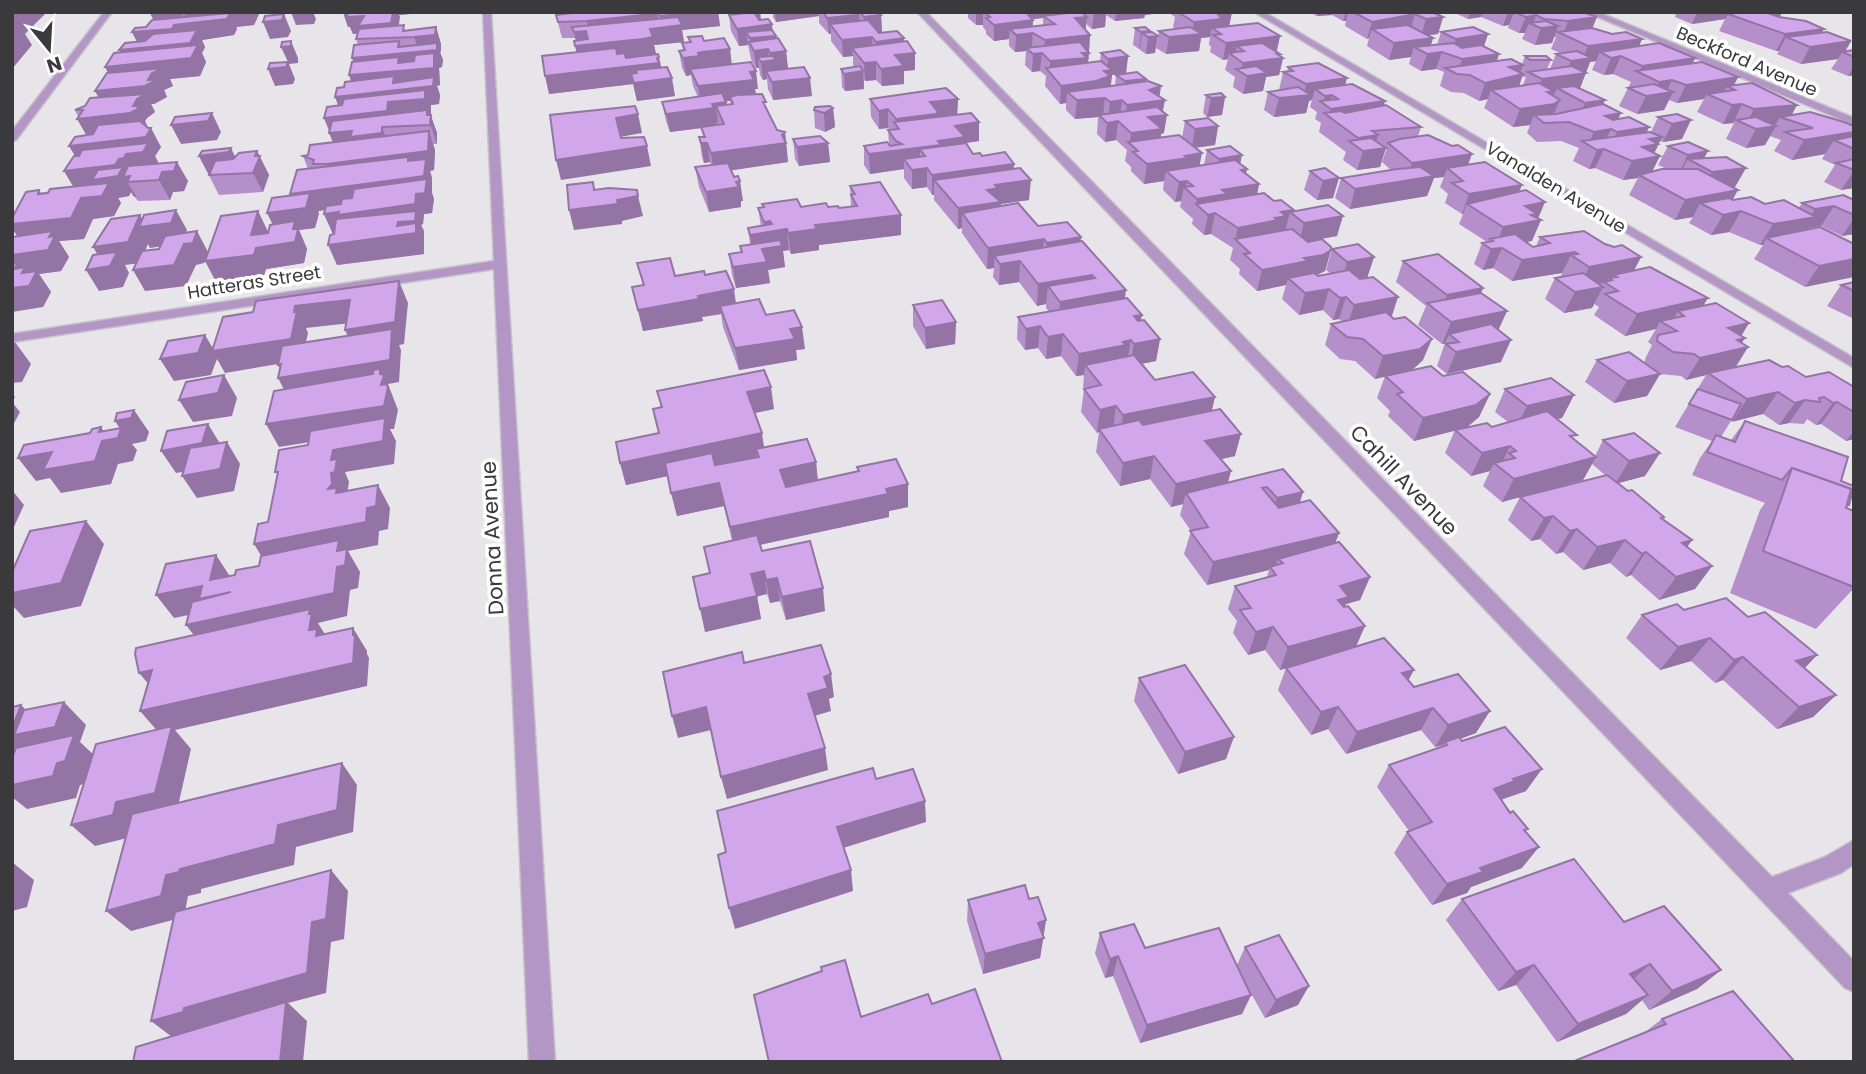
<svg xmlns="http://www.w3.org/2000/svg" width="1866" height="1074" font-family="Poppins,sans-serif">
  <rect width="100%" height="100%" fill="#e8e5ea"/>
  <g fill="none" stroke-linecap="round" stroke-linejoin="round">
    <!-- minor casing -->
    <g stroke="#c5c3c7" stroke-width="3">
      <g id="minor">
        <path d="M 104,12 L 112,12 L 16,140 L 12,141 L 12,131 Z"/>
        <path d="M 483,12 L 491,12 L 555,1062 L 529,1062 L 494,269 L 12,342 L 12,334 L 494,261 Z"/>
        <path d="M 917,12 L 926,12 L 1772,877 L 1825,857 L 1854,840 L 1854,864 L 1841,873 L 1788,893 L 1854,961 L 1854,992 L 1845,988 Z"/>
        <path d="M 1254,12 L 1264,12 L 1854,358 L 1854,368 Z"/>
        <path d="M 1586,12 L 1598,12 L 1854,118 L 1854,125 Z"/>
      </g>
    </g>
    <!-- minor -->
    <use href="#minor" fill="#b496c6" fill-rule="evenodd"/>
  </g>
  <!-- wall -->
  <g fill="#b58fca" fill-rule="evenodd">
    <path d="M 343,12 L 433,12 L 399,15 L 399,25 L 405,30 L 436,27 L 441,44 L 441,51 L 440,52 L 443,60 L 442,67 L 439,68 L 440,85 L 437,86 L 440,95 L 439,104 L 431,105 L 431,116 L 437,133 L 437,144 L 433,144 L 435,150 L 434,170 L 430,171 L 432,178 L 432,193 L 434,199 L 432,213 L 424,214 L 423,224 L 421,225 L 424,231 L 424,254 L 337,265 L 333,234 L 324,214 L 325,210 L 318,211 L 319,213 L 315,228 L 299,230 L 307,249 L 304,263 L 266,269 L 264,275 L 216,282 L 258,211 L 268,232 L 273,224 L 291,196 L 290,194 L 308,169 L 303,156 L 308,155 L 333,142 L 324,118 L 339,106 L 335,97 L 351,81 L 354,62 L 352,58 L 358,45 L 356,39 L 358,34 L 353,34 L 350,27 L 348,27 Z"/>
    <path d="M 571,12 L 718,12 L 720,26 L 682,30 L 684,42 L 654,45 L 656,54 L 661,67 L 675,96 L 637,101 L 633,84 L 549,94 L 577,52 L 574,41 L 576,41 L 575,38 L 562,38 L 556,15 L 571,13 Z"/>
    <path d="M 745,12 L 760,12 L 761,20 L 772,30 L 776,36 L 776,39 L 786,51 L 788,69 L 812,96 L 773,100 L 768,89 L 767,79 L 763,80 L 760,75 L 759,68 L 756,68 L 751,59 L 748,45 L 739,46 L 731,31 L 729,15 L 745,13 Z"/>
    <path d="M 773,12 L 878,12 L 881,15 L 882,32 L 879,32 L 904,42 L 915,53 L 915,70 L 904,71 L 904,84 L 882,86 L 876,80 L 865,81 L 864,79 L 864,89 L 845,91 L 842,87 L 841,69 L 855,67 L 853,65 L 853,56 L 843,57 L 831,41 L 831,34 L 829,34 L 819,23 L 819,16 L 776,22 L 773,17 Z"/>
    <path d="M 968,12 L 1049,12 L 1049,15 L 1085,15 L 1086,12 L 1152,12 L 1152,14 L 1145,15 L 1144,18 L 1115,21 L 1106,15 L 1105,27 L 1092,29 L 1086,24 L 1086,30 L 1090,35 L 1088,63 L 1100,62 L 1101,53 L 1128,56 L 1126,73 L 1112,75 L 1111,86 L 1115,85 L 1116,75 L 1145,81 L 1161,86 L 1159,96 L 1163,111 L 1164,133 L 1161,134 L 1161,138 L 1182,138 L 1185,121 L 1218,126 L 1215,145 L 1195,148 L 1200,166 L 1204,165 L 1207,150 L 1240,164 L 1247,169 L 1246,173 L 1259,184 L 1257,194 L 1294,210 L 1294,211 L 1337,236 L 1320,239 L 1331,250 L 1325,271 L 1317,275 L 1318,276 L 1331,274 L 1326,270 L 1332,249 L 1374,257 L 1367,278 L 1391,316 L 1423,360 L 1412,370 L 1443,376 L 1490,394 L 1479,417 L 1466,428 L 1492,427 L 1508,422 L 1495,412 L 1505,389 L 1574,395 L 1562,418 L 1556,419 L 1574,440 L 1595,456 L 1603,440 L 1634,433 L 1645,476 L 1618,483 L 1663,519 L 1692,540 L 1687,547 L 1712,566 L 1695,589 L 1659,600 L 1631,575 L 1626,577 L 1610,563 L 1583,570 L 1563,552 L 1556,554 L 1540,539 L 1531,541 L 1508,520 L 1520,497 L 1502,502 L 1483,486 L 1490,471 L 1471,476 L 1445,453 L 1455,430 L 1414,441 L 1388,416 L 1390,411 L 1377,398 L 1385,376 L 1375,379 L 1355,361 L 1340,359 L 1325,345 L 1331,324 L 1342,321 L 1339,319 L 1333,320 L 1323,310 L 1299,315 L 1282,299 L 1286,285 L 1257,291 L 1239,274 L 1240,269 L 1230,260 L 1233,248 L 1211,234 L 1204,235 L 1192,224 L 1193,219 L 1180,207 L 1181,201 L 1175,202 L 1163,190 L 1164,181 L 1144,184 L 1131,171 L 1131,167 L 1125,161 L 1127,150 L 1116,140 L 1105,142 L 1097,134 L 1098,117 L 1075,119 L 1066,110 L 1066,103 L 1060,104 L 1045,86 L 1046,76 L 1040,71 L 1032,72 L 1025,65 L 1026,51 L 1015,52 L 1009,46 L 1009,39 L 994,41 L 986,34 L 986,31 L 983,27 L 983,25 L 976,25 L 968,18 ZM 1043,18 L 1043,26 L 1032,27 L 1032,19 ZM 1592,464 L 1605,475 L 1527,495 L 1583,480 Z"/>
    <path d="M 1168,12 L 1232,12 L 1229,26 L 1280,36 L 1277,51 L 1280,54 L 1280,56 L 1283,58 L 1279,75 L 1266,77 L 1263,91 L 1243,94 L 1233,87 L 1235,77 L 1225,70 L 1228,59 L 1223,60 L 1210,52 L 1211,46 L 1209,45 L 1210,37 L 1201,38 L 1199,51 L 1166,54 L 1156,48 L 1159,31 L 1176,29 L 1173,27 L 1175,17 Z"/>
    <path d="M 1309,12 L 1417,12 L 1443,17 L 1438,34 L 1428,35 L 1433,38 L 1431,45 L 1437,45 L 1441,32 L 1488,34 L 1484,47 L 1499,54 L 1497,61 L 1522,64 L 1525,56 L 1551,60 L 1547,69 L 1550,69 L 1556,54 L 1560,53 L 1551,49 L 1556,37 L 1554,37 L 1552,43 L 1535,45 L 1522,39 L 1525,33 L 1519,33 L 1508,28 L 1509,25 L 1503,26 L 1481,17 L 1468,19 L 1453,12 L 1583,12 L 1593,28 L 1612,34 L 1642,39 L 1639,46 L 1695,58 L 1693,63 L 1738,77 L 1734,85 L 1791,115 L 1854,126 L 1854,188 L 1841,190 L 1824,182 L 1835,165 L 1822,159 L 1825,154 L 1792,160 L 1774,151 L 1781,140 L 1770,136 L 1765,145 L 1746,148 L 1726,139 L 1734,123 L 1723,124 L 1697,112 L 1704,99 L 1677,103 L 1669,100 L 1664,110 L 1637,114 L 1619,106 L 1631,82 L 1613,74 L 1604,75 L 1592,70 L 1596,61 L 1590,62 L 1580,88 L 1603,104 L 1618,119 L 1649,127 L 1647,132 L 1651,132 L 1658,117 L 1677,114 L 1682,139 L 1663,142 L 1660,141 L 1654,153 L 1652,172 L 1667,169 L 1658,165 L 1668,146 L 1704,158 L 1735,187 L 1734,187 L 1733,200 L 1799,208 L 1802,203 L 1854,200 L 1854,234 L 1842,236 L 1821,226 L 1809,228 L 1808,230 L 1852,243 L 1805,287 L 1754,259 L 1763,245 L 1760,245 L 1729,232 L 1711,235 L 1689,223 L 1693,217 L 1675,220 L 1629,195 L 1638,178 L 1623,180 L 1595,168 L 1589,169 L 1573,161 L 1579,148 L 1561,141 L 1537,142 L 1527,133 L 1530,125 L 1513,127 L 1484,108 L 1488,99 L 1479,101 L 1464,93 L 1451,92 L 1440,86 L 1444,72 L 1436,69 L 1421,71 L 1409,64 L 1411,57 L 1389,60 L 1367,46 L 1369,38 L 1367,39 L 1345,26 L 1346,21 L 1343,21 L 1332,15 L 1317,16 ZM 1522,77 L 1526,77 L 1523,85 L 1519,86 Z"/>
    <path d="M 1671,12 L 1782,12 L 1780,17 L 1824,29 L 1821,33 L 1851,41 L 1845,52 L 1854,50 L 1854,75 L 1848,76 L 1831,69 L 1838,59 L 1801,64 L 1777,54 L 1779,51 L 1776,51 L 1719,31 L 1725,19 L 1692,24 L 1675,17 L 1676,15 Z"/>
    <path d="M 150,13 L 259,14 L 254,25 L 236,27 L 237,29 L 234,35 L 202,40 L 205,47 L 202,53 L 206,62 L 200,76 L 170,79 L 173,86 L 164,90 L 167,97 L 154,104 L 151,104 L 155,112 L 147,118 L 145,121 L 147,128 L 161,147 L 155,156 L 158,162 L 157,164 L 188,181 L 184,191 L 173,192 L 170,200 L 138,201 L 131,192 L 129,196 L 118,198 L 121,203 L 114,216 L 93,219 L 84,239 L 59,241 L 69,257 L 61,271 L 39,274 L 51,292 L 43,307 L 17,236 L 12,228 L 12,218 L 39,190 L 41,193 L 73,186 L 64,171 L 75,156 L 69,146 L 87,135 L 75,110 L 85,106 L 99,97 L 95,91 L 121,53 L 119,50 L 137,41 L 146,27 L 154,20 Z"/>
    <path d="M 1135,28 L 1150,32 L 1155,53 L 1146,54 L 1140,50 L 1140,49 L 1139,49 L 1133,45 Z"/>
    <path d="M 688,37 L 704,41 L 732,64 L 758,89 L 755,89 L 756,94 L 767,109 L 777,130 L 785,132 L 788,162 L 731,170 L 743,201 L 741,201 L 741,207 L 709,212 L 699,187 L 695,167 L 711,165 L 710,162 L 704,163 L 702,157 L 699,137 L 703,137 L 702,128 L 670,132 L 666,121 L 662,102 L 698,97 L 693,86 L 691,75 L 686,76 L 682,68 L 679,51 L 683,50 L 682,43 L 689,42 ZM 726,101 L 730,101 L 731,104 L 727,105 Z"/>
    <path d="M 1288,67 L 1347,78 L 1345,85 L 1421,127 L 1418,136 L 1520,192 L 1538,219 L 1532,241 L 1526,242 L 1533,247 L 1536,246 L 1540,237 L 1605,244 L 1641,257 L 1634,270 L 1703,306 L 1741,336 L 1742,343 L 1748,347 L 1736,367 L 1782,367 L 1806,377 L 1854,387 L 1854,439 L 1846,441 L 1821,424 L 1816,425 L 1807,419 L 1804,424 L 1789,423 L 1779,425 L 1763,414 L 1731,421 L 1721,437 L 1731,440 L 1745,421 L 1841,481 L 1849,505 L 1847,508 L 1854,588 L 1816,629 L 1730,593 L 1760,510 L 1765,503 L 1692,475 L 1700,458 L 1712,441 L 1675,427 L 1706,375 L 1686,380 L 1681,376 L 1660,374 L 1647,396 L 1614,403 L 1585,382 L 1597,360 L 1644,363 L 1646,357 L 1652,345 L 1648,342 L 1656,329 L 1625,336 L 1594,315 L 1599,307 L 1594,304 L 1592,308 L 1564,313 L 1545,299 L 1555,278 L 1561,276 L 1562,273 L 1512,281 L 1493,268 L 1483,270 L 1474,264 L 1482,243 L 1487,242 L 1459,224 L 1463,214 L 1462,214 L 1445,203 L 1448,194 L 1440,187 L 1444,177 L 1434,178 L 1427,196 L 1350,209 L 1335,198 L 1341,178 L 1391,170 L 1382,162 L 1387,148 L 1385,149 L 1380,167 L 1357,170 L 1343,160 L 1346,152 L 1319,132 L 1321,123 L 1315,119 L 1317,112 L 1310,107 L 1312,100 L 1309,101 L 1306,113 L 1274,117 L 1264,110 L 1268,92 L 1279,90 L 1283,72 L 1287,72 Z"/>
    <path d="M 1206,95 L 1225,97 L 1222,115 L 1207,117 L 1203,113 Z"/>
    <path d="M 870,99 L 958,99 L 957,114 L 979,141 L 966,143 L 973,154 L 1014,164 L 1013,169 L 1029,200 L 1001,204 L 1001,206 L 1038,226 L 1081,237 L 1080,242 L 1125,298 L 1141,320 L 1160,339 L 1156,361 L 1141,364 L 1155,380 L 1212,411 L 1235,456 L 1221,459 L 1228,482 L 1283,469 L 1300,503 L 1339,533 L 1335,543 L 1370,577 L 1360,600 L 1346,604 L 1345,607 L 1356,646 L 1408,680 L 1414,687 L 1476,733 L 1460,739 L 1526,791 L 1503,799 L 1502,800 L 1526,832 L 1522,868 L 1471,887 L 1467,893 L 1432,905 L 1394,853 L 1407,832 L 1409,831 L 1377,787 L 1389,765 L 1441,747 L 1443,745 L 1435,747 L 1421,730 L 1346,754 L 1328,729 L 1311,735 L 1278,690 L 1286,668 L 1280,670 L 1265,650 L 1248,655 L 1233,633 L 1237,621 L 1228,609 L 1235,586 L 1267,577 L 1269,570 L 1207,585 L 1184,554 L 1191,531 L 1180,515 L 1183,504 L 1171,507 L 1150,479 L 1120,486 L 1096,452 L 1099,432 L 1097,433 L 1081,412 L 1084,389 L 1083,387 L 1084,375 L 1076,376 L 1061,356 L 1046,359 L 1038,348 L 1025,350 L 1017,339 L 1018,317 L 1049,312 L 1046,308 L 1046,304 L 1037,306 L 1019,282 L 999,285 L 993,277 L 994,268 L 987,269 L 962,233 L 962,228 L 958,229 L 934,200 L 934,195 L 932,195 L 927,187 L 912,189 L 904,178 L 904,169 L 870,174 L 864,165 L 864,146 L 889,144 L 888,130 L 890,130 L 888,128 L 879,129 L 871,117 Z"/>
    <path d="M 833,108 L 835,127 L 825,132 L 815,128 L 814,110 Z"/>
    <path d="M 793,139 L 828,143 L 830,162 L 799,166 L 795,159 Z"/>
    <path d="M 257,151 L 269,175 L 263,192 L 219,195 L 199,156 L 235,157 Z"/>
    <path d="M 1325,168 L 1333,198 L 1317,200 L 1304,190 L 1310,171 Z"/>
    <path d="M 850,186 L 901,235 L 819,245 L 819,250 L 791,254 L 789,250 L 783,251 L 785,267 L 768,270 L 770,283 L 736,288 L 732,275 L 729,254 L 741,252 L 740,246 L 750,244 L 748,228 L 761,226 L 758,208 L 763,207 L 762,204 L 801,207 L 839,208 L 851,207 Z"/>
    <path d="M 1403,261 L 1483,288 L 1481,293 L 1507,311 L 1498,330 L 1501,362 L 1447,374 L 1437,366 L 1445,343 L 1442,344 L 1418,325 L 1426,306 L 1396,282 Z"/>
    <path d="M 637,263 L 675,276 L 705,275 L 736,303 L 766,315 L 805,349 L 796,350 L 797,360 L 739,370 L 723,327 L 721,314 L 702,317 L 703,321 L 643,331 L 632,287 L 643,286 Z"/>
    <path d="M 1854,282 L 1854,319 L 1827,306 L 1841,285 Z"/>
    <path d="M 913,305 L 956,322 L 955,344 L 926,349 L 913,326 Z"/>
    <path d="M 657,391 L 774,409 L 755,413 L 764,447 L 816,462 L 818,480 L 857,472 L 857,467 L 908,507 L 889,511 L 889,517 L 760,545 L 762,551 L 825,611 L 786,620 L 780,601 L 770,603 L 767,594 L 757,596 L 761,619 L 705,632 L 710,573 L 732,541 L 724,506 L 677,516 L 668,476 L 626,485 L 620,463 L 659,433 L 653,409 L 661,408 Z"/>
    <path d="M 1684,610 L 1748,617 L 1817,655 L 1805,668 L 1836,695 L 1813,717 L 1777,729 L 1723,680 L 1715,683 L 1691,661 L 1660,670 L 1626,638 L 1642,615 Z"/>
    <path d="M 1139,678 L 1226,759 L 1178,774 L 1134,701 Z"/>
    <path d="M 1029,899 L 1046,920 L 1040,958 L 983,974 L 967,921 L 968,900 Z"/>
    <path d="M 1462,899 L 1624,922 L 1721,970 L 1697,989 L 1649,1010 L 1642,1000 L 1626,1014 L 1557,1042 L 1516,985 L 1498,991 L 1446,920 Z"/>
    <path d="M 1100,933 L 1145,948 L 1237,965 L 1245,947 L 1298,1005 L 1265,1018 L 1249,990 L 1251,995 L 1242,1014 L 1140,1043 L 1113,976 L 1105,978 L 1095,953 Z"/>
    <path d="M 1662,1019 L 1795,1062 L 1645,1032 Z"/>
  </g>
  <!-- shaded-wall -->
  <g fill="#9374a4" fill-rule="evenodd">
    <path d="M 12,12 L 47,12 L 25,34 L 32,45 L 12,69 Z"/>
    <path d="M 158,12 L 258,12 L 259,14 L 254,25 L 236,27 L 237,29 L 234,35 L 202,40 L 205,47 L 202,53 L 206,62 L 200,76 L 170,79 L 173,86 L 164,90 L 167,97 L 154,104 L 151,104 L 155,112 L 147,118 L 145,121 L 148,127 L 140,131 L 88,138 L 77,119 L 105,109 L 95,91 L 114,85 L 105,67 L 127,65 L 119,50 L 140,48 L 132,32 L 158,29 L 150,13 ZM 182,14 L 185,15 L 189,24 L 187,24 Z"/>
    <path d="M 291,12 L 313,12 L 316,19 L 314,24 L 296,25 Z"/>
    <path d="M 343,12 L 433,12 L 399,15 L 400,17 L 397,38 L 361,33 L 353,34 L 350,27 L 348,27 Z"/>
    <path d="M 650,12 L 657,12 L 659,23 L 662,27 L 660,16 L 694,12 L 718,12 L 720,26 L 682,30 L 684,42 L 654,45 L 656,54 L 579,63 L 575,46 L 577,46 L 574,32 L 586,31 L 590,37 L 587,21 Z"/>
    <path d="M 747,12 L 760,12 L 761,22 L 748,24 Z"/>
    <path d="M 775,12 L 819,12 L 819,16 L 776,22 Z"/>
    <path d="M 854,12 L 859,12 L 860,27 L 830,24 L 831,34 L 829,34 L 827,18 Z"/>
    <rect x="976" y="12" width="7" height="13"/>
    <path d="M 984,12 L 1049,12 L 1049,17 L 1043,16 L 1043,18 L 993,24 L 990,17 Z"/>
    <path d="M 1094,12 L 1106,12 L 1105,27 L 1092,29 Z"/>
    <path d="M 1116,12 L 1152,12 L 1152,14 L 1145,15 L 1144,18 L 1115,21 Z"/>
    <path d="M 1216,12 L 1232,12 L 1229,27 L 1212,28 L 1210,37 L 1201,38 L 1199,51 L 1166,54 L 1169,37 L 1192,35 L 1194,22 Z"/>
    <path d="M 1318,12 L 1332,12 L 1332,15 L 1317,16 Z"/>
    <path d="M 1346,12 L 1348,12 L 1346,21 L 1343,21 Z"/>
    <path d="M 1470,12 L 1483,12 L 1481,17 L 1468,19 Z"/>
    <path d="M 1508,12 L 1514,12 L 1509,25 L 1503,26 Z"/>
    <path d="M 1697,12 L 1741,12 L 1728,14 L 1725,19 L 1692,24 Z"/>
    <path d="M 1765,12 L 1782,12 L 1776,24 Z"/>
    <path d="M 284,14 L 291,31 L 288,37 L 270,39 L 263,22 Z"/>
    <path d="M 1415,14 L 1410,31 L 1372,29 L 1369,38 L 1367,39 L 1372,22 Z"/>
    <path d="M 881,15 L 882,32 L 865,34 L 864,17 Z"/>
    <path d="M 1536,15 L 1533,25 L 1529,23 L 1525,33 L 1519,33 L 1526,17 Z"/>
    <path d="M 1087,17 L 1085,33 L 1075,18 Z"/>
    <path d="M 1443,17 L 1438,34 L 1421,36 L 1426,19 Z"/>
    <path d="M 1597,17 L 1590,34 L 1563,34 L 1568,21 Z"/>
    <path d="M 1033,20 L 1032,50 L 1026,48 L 1026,51 L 1015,52 L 1016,35 L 1010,29 L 1009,39 L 994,41 L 994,25 Z"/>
    <path d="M 772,24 L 773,36 L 776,36 L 778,52 L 786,51 L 788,69 L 766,71 L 767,79 L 763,80 L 761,62 L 758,57 L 759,68 L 756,68 L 754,51 L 751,44 L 750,38 L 746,32 L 748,45 L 739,46 L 737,29 ZM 768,49 L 770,53 L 771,61 L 769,61 Z"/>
    <path d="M 1558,26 L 1552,43 L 1535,45 L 1541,28 Z"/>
    <path d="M 436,27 L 441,44 L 441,51 L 440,52 L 443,60 L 442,67 L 439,68 L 440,85 L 437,86 L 440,95 L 439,104 L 431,105 L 431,116 L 437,133 L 437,144 L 428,118 L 382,127 L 389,146 L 337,152 L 329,133 L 331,133 L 324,118 L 342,116 L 335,97 L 355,93 L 349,75 L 358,74 L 352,58 L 398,47 L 399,41 L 403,53 L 419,52 L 414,37 Z"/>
    <path d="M 1824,29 L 1814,46 L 1786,37 L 1779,51 L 1776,51 L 1785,34 Z"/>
    <path d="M 1150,31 L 1150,37 L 1158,36 L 1155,53 L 1146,54 L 1148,37 L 1142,33 L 1140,49 L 1139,49 L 1141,32 Z"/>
    <path d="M 1488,34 L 1482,51 L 1450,56 L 1456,39 Z"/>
    <path d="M 1090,35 L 1089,52 L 1044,57 L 1045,40 Z"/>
    <path d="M 1280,36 L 1276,53 L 1244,51 L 1237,46 L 1234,57 L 1229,53 L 1228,59 L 1223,60 L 1226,43 Z"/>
    <path d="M 872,37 L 873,54 L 852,48 L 853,56 L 843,57 L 842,40 Z"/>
    <path d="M 904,38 L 904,54 L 915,53 L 915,70 L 904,71 L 904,84 L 882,86 L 881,69 L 877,59 L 876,42 Z"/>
    <path d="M 1433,38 L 1428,54 L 1442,52 L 1436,69 L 1421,71 L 1427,54 L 1414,47 L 1411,57 L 1389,60 L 1394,43 Z"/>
    <path d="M 1642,39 L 1635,56 L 1621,56 L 1613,74 L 1604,75 L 1611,58 L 1600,52 L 1596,61 L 1590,62 L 1579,91 L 1557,88 L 1549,105 L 1560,100 L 1552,118 L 1534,115 L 1530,125 L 1513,127 L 1520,109 L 1535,97 L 1542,79 L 1565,76 L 1571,61 L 1582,59 L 1588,46 Z"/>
    <path d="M 291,41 L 298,58 L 298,63 L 289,64 L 295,79 L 293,84 L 275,86 L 268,69 L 288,62 L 281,47 Z"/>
    <path d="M 1851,41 L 1844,53 L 1842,52 L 1838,59 L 1801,64 L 1810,47 Z"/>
    <path d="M 730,49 L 732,66 L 690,69 L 691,75 L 686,76 L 683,58 L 702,52 Z"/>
    <path d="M 1042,53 L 1040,71 L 1032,72 L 1033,54 Z"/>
    <path d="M 1082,53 L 1089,53 L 1087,70 L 1050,72 L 1050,61 Z"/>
    <path d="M 1277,54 L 1280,54 L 1279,58 L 1283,58 L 1279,75 L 1266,77 L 1263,91 L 1243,94 L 1247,76 L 1241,72 L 1243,63 Z"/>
    <path d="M 1499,54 L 1493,72 L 1457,74 L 1462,59 Z"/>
    <path d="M 1128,56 L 1126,73 L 1112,75 L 1110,88 L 1105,98 L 1103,116 L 1099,115 L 1098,117 L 1075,119 L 1077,100 L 1067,92 L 1066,103 L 1060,104 L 1061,86 L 1107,71 L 1108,59 Z"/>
    <path d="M 659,57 L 663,75 L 672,78 L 675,96 L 637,101 L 631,74 L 633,84 L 549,94 L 545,76 Z"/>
    <path d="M 1695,58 L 1687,76 L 1639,72 L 1642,66 Z"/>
    <path d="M 876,62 L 876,80 L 865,81 L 864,63 Z"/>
    <path d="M 1523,65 L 1519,75 L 1523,74 L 1517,92 L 1491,90 L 1488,99 L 1479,101 L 1485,83 L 1509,67 Z"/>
    <path d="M 1854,66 L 1854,75 L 1848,76 Z"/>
    <path d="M 756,71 L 758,89 L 755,89 L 756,98 L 730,97 L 730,101 L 701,104 L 698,86 Z"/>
    <path d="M 863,71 L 864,89 L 845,91 L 844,74 Z"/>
    <path d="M 1738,77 L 1732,89 L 1727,86 L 1722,96 L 1707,94 L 1704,99 L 1677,103 L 1686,85 Z"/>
    <path d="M 810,78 L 812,96 L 773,100 L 772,82 Z"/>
    <path d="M 1347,78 L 1342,96 L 1332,95 L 1329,107 L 1323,103 L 1325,96 L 1315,89 L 1312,100 L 1309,101 L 1306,113 L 1274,117 L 1279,98 L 1304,96 L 1306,84 Z"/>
    <path d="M 1146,79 L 1143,96 L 1122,99 L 1125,81 Z"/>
    <path d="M 1672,80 L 1666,93 L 1673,92 L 1664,110 L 1637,114 L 1646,96 L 1652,95 L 1659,82 Z"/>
    <path d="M 1161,86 L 1159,100 L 1165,100 L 1162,115 L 1167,115 L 1164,133 L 1161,134 L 1159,148 L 1130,144 L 1131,133 L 1125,123 L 1127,105 L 1149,90 Z"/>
    <path d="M 1225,97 L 1222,115 L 1207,117 L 1211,98 Z"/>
    <path d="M 958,99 L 957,117 L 899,129 L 897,126 L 896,119 L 930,102 Z"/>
    <path d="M 1122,100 L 1120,119 L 1108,120 L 1110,102 Z"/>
    <path d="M 1605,100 L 1597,118 L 1577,121 L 1585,103 Z"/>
    <path d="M 1385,101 L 1380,119 L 1329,117 L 1331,109 Z"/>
    <path d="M 726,102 L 729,121 L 716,106 L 718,122 L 716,122 L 717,126 L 670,132 L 666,114 L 712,104 Z"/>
    <path d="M 1742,104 L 1733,123 L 1723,124 L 1732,105 Z"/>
    <path d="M 1797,105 L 1789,120 L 1780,117 L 1776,124 L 1752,127 L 1746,124 L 1754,109 Z"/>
    <path d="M 833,108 L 835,127 L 825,132 L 824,113 Z"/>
    <path d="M 888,109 L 888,128 L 879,129 L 879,111 Z"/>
    <path d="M 212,113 L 221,132 L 217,140 L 181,144 L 171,125 Z"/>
    <path d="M 1621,113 L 1613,130 L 1611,129 L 1602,148 L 1588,145 L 1594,132 L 1605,116 Z"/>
    <path d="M 638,114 L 642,133 L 620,137 L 616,118 Z"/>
    <path d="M 1691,120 L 1682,139 L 1663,142 L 1672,124 Z"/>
    <path d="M 1118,121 L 1116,140 L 1105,142 L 1107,123 Z"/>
    <path d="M 979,122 L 979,141 L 965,143 L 925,156 L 920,149 L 920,167 L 904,159 L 904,169 L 870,174 L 869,154 L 938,141 L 955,126 Z"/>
    <path d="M 1218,126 L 1215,145 L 1192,148 L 1195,129 Z"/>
    <path d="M 1776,126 L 1765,145 L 1746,148 L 1756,129 Z"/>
    <path d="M 1649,127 L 1640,145 L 1608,151 L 1617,132 Z"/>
    <path d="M 151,128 L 161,147 L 155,156 L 158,162 L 153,171 L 128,181 L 128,183 L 136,196 L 134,197 L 131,192 L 129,196 L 118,198 L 121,203 L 114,216 L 93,219 L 84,239 L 59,241 L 69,257 L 61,271 L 39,274 L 51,292 L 43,307 L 12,312 L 12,255 L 23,244 L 12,228 L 12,224 L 76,191 L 64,171 L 81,165 L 69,146 Z"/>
    <path d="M 429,131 L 435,150 L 434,170 L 430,171 L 432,178 L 432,193 L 434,199 L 432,213 L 424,214 L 423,224 L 421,225 L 424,231 L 424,254 L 337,265 L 328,245 L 333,234 L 324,214 L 416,198 L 318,211 L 319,213 L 315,228 L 299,230 L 307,249 L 304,263 L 266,269 L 264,275 L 216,282 L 205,261 L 258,211 L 268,232 L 277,233 L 267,213 L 298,209 L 290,194 L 335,183 L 327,164 Z"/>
    <path d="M 785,132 L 788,162 L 714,173 L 711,153 Z"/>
    <path d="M 1854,132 L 1854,147 L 1834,140 L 1825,154 L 1792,160 L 1804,140 Z"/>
    <path d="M 1378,135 L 1374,149 L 1386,148 L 1380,167 L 1357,170 L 1363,151 L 1355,146 L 1358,138 Z"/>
    <path d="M 1662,137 L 1652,158 L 1660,156 L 1650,176 L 1639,175 L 1638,178 L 1623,180 L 1632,161 L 1642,147 L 1649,139 Z"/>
    <path d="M 701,143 L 707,143 L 710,162 L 704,163 Z"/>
    <path d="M 828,143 L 830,162 L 799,166 L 797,147 Z"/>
    <path d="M 647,146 L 651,166 L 561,180 L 556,160 Z"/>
    <path d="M 231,148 L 240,167 L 209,175 L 199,156 Z"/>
    <path d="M 1604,149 L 1595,168 L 1589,169 L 1597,150 Z"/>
    <path d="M 257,151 L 269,175 L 263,192 L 253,173 L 255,156 Z"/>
    <path d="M 1708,151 L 1700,166 L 1688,159 L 1680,174 L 1678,175 L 1688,155 Z"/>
    <path d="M 1202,153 L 1198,173 L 1166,171 L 1164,181 L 1144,184 L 1147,164 L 1185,156 Z"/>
    <path d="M 1472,154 L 1465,173 L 1447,168 L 1444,177 L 1434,178 L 1427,196 L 1350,209 L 1355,189 L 1406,180 L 1412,163 Z"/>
    <path d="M 1242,155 L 1238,175 L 1215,178 L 1219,159 Z"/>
    <path d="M 177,162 L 188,181 L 184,191 L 173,192 L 170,200 L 159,180 L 162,172 Z"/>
    <path d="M 1014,164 L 1013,183 L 1031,180 L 1029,200 L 1001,204 L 1000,222 L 962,213 L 962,228 L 958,229 L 958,208 L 934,180 L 934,195 L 932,195 L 932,175 Z"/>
    <path d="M 927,168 L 927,187 L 912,189 L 912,170 Z"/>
    <path d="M 1746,168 L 1735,187 L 1701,192 L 1712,172 Z"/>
    <path d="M 1247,169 L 1243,187 L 1259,184 L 1255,204 L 1215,213 L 1211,234 L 1204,235 L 1208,215 L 1196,204 L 1193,219 L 1197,199 L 1222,190 L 1241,170 Z"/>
    <path d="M 1854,171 L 1854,188 L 1841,190 Z"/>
    <path d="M 1339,178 L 1333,198 L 1317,200 L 1323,181 Z"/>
    <path d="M 740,181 L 743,201 L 741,201 L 741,207 L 709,212 L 706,192 Z"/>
    <path d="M 1187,181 L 1186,189 L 1184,187 L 1181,201 L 1175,202 L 1179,182 Z"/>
    <path d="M 593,182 L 598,201 L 638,196 L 643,216 L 622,221 L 622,224 L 574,230 L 569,210 L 594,190 Z"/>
    <path d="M 1522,185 L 1514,205 L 1467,204 L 1463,214 L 1462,214 L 1469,194 Z"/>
    <path d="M 1738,190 L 1727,210 L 1700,203 L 1693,217 L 1675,220 L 1685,200 Z"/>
    <path d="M 1545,202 L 1537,221 L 1541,220 L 1532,241 L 1495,248 L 1503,227 L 1525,206 Z"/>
    <path d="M 1834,206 L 1821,226 L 1809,228 L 1803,237 L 1766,238 L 1763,245 L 1760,245 L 1773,224 L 1810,218 L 1815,209 Z"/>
    <path d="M 176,210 L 187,230 L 182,243 L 150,248 L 148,244 L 140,263 L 125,265 L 129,273 L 123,287 L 99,291 L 86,270 L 105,267 L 93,247 L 140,215 L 146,226 Z"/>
    <path d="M 1294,210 L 1293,214 L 1290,212 L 1285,231 L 1235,240 L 1238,228 L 1275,218 L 1281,212 Z"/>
    <path d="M 1741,211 L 1729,232 L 1711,235 L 1723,215 Z"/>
    <path d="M 901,215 L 901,235 L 819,245 L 819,250 L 791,254 L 788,233 L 815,225 Z"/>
    <path d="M 1343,216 L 1337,236 L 1299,243 L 1304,223 Z"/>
    <path d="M 1854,218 L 1854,234 L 1842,236 Z"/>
    <path d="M 770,221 L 772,232 L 787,229 L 789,250 L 783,251 L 785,267 L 768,270 L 770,283 L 736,288 L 733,267 L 753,255 L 750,235 L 766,232 L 764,222 Z"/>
    <path d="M 197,231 L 208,252 L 204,263 L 196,265 L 186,286 L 145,291 L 133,270 L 184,244 Z"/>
    <path d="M 1081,237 L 1079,258 L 1045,263 L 1047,243 Z"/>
    <path d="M 1044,239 L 1042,260 L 1020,261 L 1019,282 L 999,285 L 1000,264 L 994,256 L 994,268 L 987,269 L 988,248 Z"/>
    <path d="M 1502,248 L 1493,268 L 1483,270 L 1491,249 Z"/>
    <path d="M 1331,250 L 1325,271 L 1317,275 L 1288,278 L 1286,285 L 1257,291 L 1262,270 Z"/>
    <path d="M 1575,252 L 1573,257 L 1571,255 L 1562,273 L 1512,281 L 1522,260 Z"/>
    <path d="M 1374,257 L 1367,278 L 1341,283 L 1347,262 Z"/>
    <path d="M 1641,257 L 1630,278 L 1617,277 L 1613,275 L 1611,279 L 1609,278 L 1606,283 L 1604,282 L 1603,283 L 1579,288 L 1589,267 Z"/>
    <path d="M 1854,259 L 1854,277 L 1805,287 L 1819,266 Z"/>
    <path d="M 1092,275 L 1089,296 L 1048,286 L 1046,304 L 1037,306 L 1038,284 Z"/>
    <path d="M 399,281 L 408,303 L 404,344 L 399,345 L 401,350 L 399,382 L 388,384 L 398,410 L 394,429 L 390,429 L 396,441 L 394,464 L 345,472 L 349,482 L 347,494 L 343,495 L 328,489 L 333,450 L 384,430 L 279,447 L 266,424 L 290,401 L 278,378 L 285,377 L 278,365 L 355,352 L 345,330 Z"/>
    <path d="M 1603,287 L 1592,308 L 1564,313 L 1575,292 Z"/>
    <path d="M 1483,288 L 1474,309 L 1440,314 L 1447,295 Z"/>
    <path d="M 734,289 L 737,311 L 720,306 L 721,314 L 702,317 L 703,321 L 643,331 L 638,310 L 698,296 Z"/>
    <path d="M 1329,289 L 1323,310 L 1299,315 L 1305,293 Z"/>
    <path d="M 1126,290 L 1123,312 L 1058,324 L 1060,302 Z"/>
    <path d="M 1346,297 L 1339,319 L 1333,320 L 1340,298 Z"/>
    <path d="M 1398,297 L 1391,319 L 1347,326 L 1354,305 Z"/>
    <path d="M 1708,298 L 1695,319 L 1684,316 L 1678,311 L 1670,325 L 1660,321 L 1656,329 L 1625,336 L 1637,314 Z"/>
    <path d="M 350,300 L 360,322 L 306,328 L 308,333 L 302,360 L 225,373 L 217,359 L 211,375 L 174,381 L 160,359 L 205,335 L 214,350 L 294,312 L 295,306 Z"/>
    <path d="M 1507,311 L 1497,333 L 1449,334 L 1445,343 L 1442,344 L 1451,322 Z"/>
    <path d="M 1142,315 L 1138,336 L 1134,316 Z"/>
    <path d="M 956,322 L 955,344 L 926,349 L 925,328 Z"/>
    <path d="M 1749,323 L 1739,340 L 1745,338 L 1738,349 L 1748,347 L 1734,369 L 1708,373 L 1706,375 L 1686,380 L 1700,358 L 1728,328 Z"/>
    <path d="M 1040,326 L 1038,348 L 1025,350 L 1026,329 Z"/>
    <path d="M 802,327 L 805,349 L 796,350 L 797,360 L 739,370 L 735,348 L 790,329 Z"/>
    <path d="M 1063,334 L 1061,356 L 1046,359 L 1048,337 Z"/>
    <path d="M 1160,339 L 1156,361 L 1130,366 L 1134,344 Z"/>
    <path d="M 1432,339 L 1423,360 L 1411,371 L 1375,379 L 1383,356 Z"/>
    <path d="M 1131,340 L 1127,362 L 1085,365 L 1084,375 L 1076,376 L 1079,354 Z"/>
    <path d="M 1511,340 L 1501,362 L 1447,374 L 1456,352 Z"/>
    <path d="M 15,342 L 31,364 L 22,382 L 12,383 L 12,347 Z"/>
    <path d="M 1660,374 L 1647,396 L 1614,403 L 1627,381 Z"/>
    <path d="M 224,375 L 237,398 L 232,416 L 193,422 L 179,400 Z"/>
    <path d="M 771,387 L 774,409 L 750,414 L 747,392 Z"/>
    <path d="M 1778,392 L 1763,414 L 1732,422 L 1747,399 Z"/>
    <path d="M 12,393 L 15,397 L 12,402 L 20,412 L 12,427 Z"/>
    <path d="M 1490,394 L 1479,417 L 1466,428 L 1414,441 L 1423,418 Z"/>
    <path d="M 1574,395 L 1562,418 L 1516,428 L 1527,406 Z"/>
    <path d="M 1215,397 L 1210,419 L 1120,437 L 1123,415 Z"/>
    <path d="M 1805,400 L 1789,423 L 1779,425 L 1795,403 Z"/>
    <path d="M 1837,402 L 1821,424 L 1816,425 L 1833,403 Z"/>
    <path d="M 1116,406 L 1113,429 L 1099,429 L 1099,432 L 1097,433 L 1100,410 Z"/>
    <path d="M 134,410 L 149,432 L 146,441 L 132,444 L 137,450 L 133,461 L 118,464 L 111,484 L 61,493 L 50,478 L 36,481 L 18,458 L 99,432 L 101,427 L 109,440 L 121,430 L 115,421 Z"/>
    <path d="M 208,424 L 222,447 L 216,466 L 176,473 L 161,451 Z"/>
    <path d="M 1854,431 L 1854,439 L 1846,441 Z"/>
    <path d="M 762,433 L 765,455 L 756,449 L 757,457 L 626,485 L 620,463 Z"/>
    <path d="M 1241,434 L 1235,456 L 1200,464 L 1205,441 Z"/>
    <path d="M 227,442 L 240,464 L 234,491 L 197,498 L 182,476 Z"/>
    <path d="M 1510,446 L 1500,467 L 1494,463 L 1490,471 L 1471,476 L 1482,453 Z"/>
    <path d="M 1660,453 L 1645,476 L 1615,484 L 1629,461 Z"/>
    <path d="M 1154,456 L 1150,479 L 1120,486 L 1123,463 Z"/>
    <path d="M 1596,457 L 1583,480 L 1502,502 L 1514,479 Z"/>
    <path d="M 816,462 L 818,485 L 783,492 L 780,470 Z"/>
    <path d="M 1231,471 L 1225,494 L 1186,493 L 1183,504 L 1171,507 L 1176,484 Z"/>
    <path d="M 719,483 L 724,506 L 677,516 L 671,493 Z"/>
    <path d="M 908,484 L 908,507 L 889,511 L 889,517 L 735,550 L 730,527 Z"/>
    <path d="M 378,485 L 390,508 L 388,529 L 379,531 L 378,545 L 348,551 L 360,572 L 358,588 L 350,590 L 347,616 L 318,623 L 326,636 L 204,648 L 186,625 L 208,611 L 174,618 L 156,595 L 210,580 L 216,555 L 231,578 L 268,567 L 254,544 L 367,508 Z"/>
    <path d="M 12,490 L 24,505 L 12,531 Z"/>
    <path d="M 1303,492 L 1296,515 L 1270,521 L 1277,498 Z"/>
    <path d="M 1553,516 L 1540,539 L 1531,541 L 1544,518 Z"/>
    <path d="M 86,521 L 104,544 L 81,606 L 24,618 L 12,605 L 12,593 Z"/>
    <path d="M 1577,529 L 1563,552 L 1556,554 L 1570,531 Z"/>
    <path d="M 1339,533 L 1330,556 L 1278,559 L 1275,569 L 1270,567 L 1269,570 L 1207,585 L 1213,562 Z"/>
    <path d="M 1625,540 L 1610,563 L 1583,570 L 1597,547 Z"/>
    <path d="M 1692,540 L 1676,563 L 1682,543 Z"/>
    <path d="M 1646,552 L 1631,575 L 1626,577 L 1642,554 Z"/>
    <path d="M 1712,566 L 1695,589 L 1659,600 L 1676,577 Z"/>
    <path d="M 764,571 L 767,594 L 755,597 L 751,574 Z"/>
    <path d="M 1370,577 L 1360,600 L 1346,604 L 1340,620 L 1331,609 L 1340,586 Z"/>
    <path d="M 777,578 L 780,601 L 770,603 L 766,580 Z"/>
    <path d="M 823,588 L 825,611 L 786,620 L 782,597 Z"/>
    <path d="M 757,596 L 761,619 L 705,632 L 700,609 Z"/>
    <path d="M 1365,626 L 1355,649 L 1280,670 L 1288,647 Z"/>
    <path d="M 1273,627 L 1265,650 L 1248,655 L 1256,632 Z"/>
    <path d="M 353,628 L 367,651 L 367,654 L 369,658 L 367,686 L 175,730 L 191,749 L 176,815 L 135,836 L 95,846 L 71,825 L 116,802 L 160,734 L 140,711 L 353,635 Z"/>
    <path d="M 1710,638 L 1691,661 L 1660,670 L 1678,647 Z"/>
    <path d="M 1817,655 L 1796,677 L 1796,661 Z"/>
    <path d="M 1743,657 L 1723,680 L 1715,683 L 1734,660 Z"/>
    <path d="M 152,670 L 158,695 L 139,673 Z"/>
    <path d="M 1414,670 L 1402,692 L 1402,673 Z"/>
    <path d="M 831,674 L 834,697 L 829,699 L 831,711 L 811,717 L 808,694 L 824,677 Z"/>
    <path d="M 1836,695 L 1813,717 L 1777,729 L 1799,707 Z"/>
    <path d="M 64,702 L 86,725 L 80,742 L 96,757 L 88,783 L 80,785 L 76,798 L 27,809 L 12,797 L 12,729 L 21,705 L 44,728 Z"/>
    <path d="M 706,707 L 711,730 L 678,738 L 672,716 Z"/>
    <path d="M 1338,707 L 1328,729 L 1311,735 L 1321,712 Z"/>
    <path d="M 1433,708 L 1421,730 L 1346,754 L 1357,732 Z"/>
    <path d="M 1490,711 L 1476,733 L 1446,744 L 1445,742 L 1443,745 L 1435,747 L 1448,725 Z"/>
    <path d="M 1234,737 L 1226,759 L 1178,774 L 1185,752 Z"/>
    <path d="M 825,748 L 828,770 L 727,799 L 721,777 Z"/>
    <path d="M 342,763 L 357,785 L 353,832 L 296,847 L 294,865 L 201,889 L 201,893 L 188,896 L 184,917 L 131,931 L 106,911 L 166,875 L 278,825 Z"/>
    <path d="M 1542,769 L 1526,791 L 1503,799 L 1499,803 L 1494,789 L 1513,779 Z"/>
    <path d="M 925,801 L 926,822 L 840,849 L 837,827 Z"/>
    <path d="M 1539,847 L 1522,868 L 1471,887 L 1467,893 L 1432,905 L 1447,884 L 1480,868 Z"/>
    <path d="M 12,862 L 34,880 L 27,907 L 12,911 Z"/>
    <path d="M 331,870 L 348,891 L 344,939 L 331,942 L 326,993 L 288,1003 L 307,1021 L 303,1062 L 280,1062 L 176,1040 L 151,1021 L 184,1008 L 312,922 Z"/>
    <path d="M 851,870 L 853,891 L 735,929 L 729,908 Z"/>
    <path d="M 1046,920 L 1040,958 L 983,974 L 985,954 L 1038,923 Z"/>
    <path d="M 1118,956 L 1113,976 L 1105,978 L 1110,959 Z"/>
    <path d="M 1650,964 L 1628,984 L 1630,974 Z"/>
    <path d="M 1534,965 L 1516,985 L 1498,991 L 1516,972 Z"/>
    <path d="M 1721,970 L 1697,989 L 1649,1010 L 1672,991 Z"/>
    <path d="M 1309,986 L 1298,1005 L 1265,1018 L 1276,1000 Z"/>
    <path d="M 1251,995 L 1242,1014 L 1140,1043 L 1147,1025 Z"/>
    <path d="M 1648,995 L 1626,1014 L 1557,1042 L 1578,1024 Z"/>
  </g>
  <!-- building -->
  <g fill="#d2a6eb" stroke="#9374a4" stroke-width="2">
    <path d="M 184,12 L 210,12 L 182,14 Z"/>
    <path d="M 348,12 L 393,12 L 391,23 L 358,26 L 364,16 L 347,17 Z"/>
    <path d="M 571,12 L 651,12 L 652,14 L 587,21 L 558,22 L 556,15 L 571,13 Z"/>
    <path d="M 658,12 L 694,12 L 660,16 Z"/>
    <path d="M 754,12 L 759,20 L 768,19 L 772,24 L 737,29 L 729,15 Z"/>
    <path d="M 823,12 L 855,12 L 857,15 L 827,18 Z"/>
    <path d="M 860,12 L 878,12 L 881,15 L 864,17 Z"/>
    <path d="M 984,12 L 1026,12 L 1033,20 L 994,25 L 986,18 L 990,17 Z"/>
    <path d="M 1076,12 L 1081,12 L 1087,17 L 1075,18 L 1090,35 L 1045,40 L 1033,33 L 1016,35 L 1010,29 L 1055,24 L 1043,16 Z"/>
    <path d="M 1178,12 L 1217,12 L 1216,12 L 1222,19 L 1194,22 Z"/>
    <path d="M 1353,12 L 1417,12 L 1419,13 L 1432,12 L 1443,17 L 1426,19 L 1415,14 L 1372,22 Z"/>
    <path d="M 1515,12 L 1583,12 L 1597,17 L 1568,21 L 1544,19 L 1536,15 L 1526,17 Z"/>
    <path d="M 1743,12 L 1765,12 L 1779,17 L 1806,21 L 1824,29 L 1785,34 L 1728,14 Z"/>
    <path d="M 230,13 L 227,19 L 174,25 L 172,29 L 132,32 L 135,28 L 146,27 L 152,20 Z"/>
    <path d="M 284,14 L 282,20 L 263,22 L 265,16 Z"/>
    <path d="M 678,17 L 682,25 L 650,29 L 653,37 L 643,39 L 575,46 L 574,41 L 588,39 L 586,31 L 574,32 L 572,27 Z"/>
    <path d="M 868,20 L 879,33 L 897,31 L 904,38 L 876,42 L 872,37 L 842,40 L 830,24 Z"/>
    <path d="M 1546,21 L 1558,26 L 1541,28 L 1529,23 Z"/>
    <path d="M 1258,23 L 1280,36 L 1226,43 L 1213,35 L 1221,34 L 1212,28 Z"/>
    <path d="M 404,25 L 403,31 L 436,27 L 435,35 L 414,37 L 356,39 L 359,29 Z"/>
    <path d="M 1408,25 L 1433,38 L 1394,43 L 1372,29 Z"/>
    <path d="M 1145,27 L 1150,31 L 1141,32 L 1135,28 Z"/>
    <path d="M 1190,27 L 1202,34 L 1169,37 L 1159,31 Z"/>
    <path d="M 1473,27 L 1488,34 L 1456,39 L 1441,32 Z"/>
    <path d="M 1592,28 L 1612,34 L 1626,32 L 1642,39 L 1588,46 L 1558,32 Z"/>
    <path d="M 197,30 L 190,43 L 119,50 L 125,43 L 145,41 L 153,34 Z"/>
    <path d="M 772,30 L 776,36 L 750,38 L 746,32 Z"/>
    <path d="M 1152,32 L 1158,36 L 1148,37 L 1142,33 Z"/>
    <path d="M 1827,32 L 1851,41 L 1810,47 L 1786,37 Z"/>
    <path d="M 702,36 L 704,41 L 724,38 L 730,49 L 702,52 L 698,53 L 699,56 L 683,58 L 679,51 L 685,50 L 682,43 L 691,42 L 688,37 Z"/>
    <path d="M 778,38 L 786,51 L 770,53 L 768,49 L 754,51 L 749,42 Z"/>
    <path d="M 291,41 L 291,46 L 281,47 L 282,42 Z"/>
    <path d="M 399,41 L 398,47 L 437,43 L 437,50 L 352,58 L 354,45 Z"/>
    <path d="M 907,41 L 915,53 L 895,55 L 904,66 L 881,69 L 876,62 L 864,63 L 852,48 Z"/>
    <path d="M 1080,42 L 1089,53 L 1082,53 L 1087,58 L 1050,61 L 1042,53 L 1033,54 L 1026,48 Z"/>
    <path d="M 1262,43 L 1280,54 L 1277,54 L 1283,58 L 1243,63 L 1229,53 L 1244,51 L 1237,46 Z"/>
    <path d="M 1454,43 L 1462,48 L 1481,45 L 1499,54 L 1462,59 L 1442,52 L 1427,54 L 1414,47 Z"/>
    <path d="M 1659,43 L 1695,58 L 1642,66 L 1621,56 L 1611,58 L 1600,52 Z"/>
    <path d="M 198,45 L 191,58 L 105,67 L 114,53 Z"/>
    <path d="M 616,48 L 617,54 L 624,53 L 626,58 L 658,54 L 659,57 L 657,58 L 659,63 L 545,76 L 542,56 Z"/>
    <path d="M 1120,50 L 1128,56 L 1108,59 L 1101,53 Z"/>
    <path d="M 1854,50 L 1854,57 L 1842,52 Z"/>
    <path d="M 1577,51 L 1592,58 L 1571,61 L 1556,54 Z"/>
    <path d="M 434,53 L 434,68 L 349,75 L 352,62 L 399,57 L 398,63 L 414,61 L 415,55 Z"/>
    <path d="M 773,56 L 776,60 L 761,62 L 758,57 Z"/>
    <path d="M 1525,56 L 1546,56 L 1551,60 L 1530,60 Z"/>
    <path d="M 1511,59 L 1523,65 L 1509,67 L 1523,74 L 1485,83 L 1470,75 L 1457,74 L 1445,68 Z"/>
    <path d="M 1101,61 L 1112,70 L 1104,71 L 1110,76 L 1096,81 L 1061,86 L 1046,68 Z"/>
    <path d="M 288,62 L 286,67 L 268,69 L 270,63 Z"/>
    <path d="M 751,62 L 756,71 L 750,72 L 754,80 L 698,86 L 690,69 Z"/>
    <path d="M 1702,62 L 1738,77 L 1686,85 L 1672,80 L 1659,82 L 1636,71 Z"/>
    <path d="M 1318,63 L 1347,78 L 1306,84 L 1283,72 L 1293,71 L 1288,67 Z"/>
    <path d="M 860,66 L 863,71 L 844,74 L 841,69 Z"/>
    <path d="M 1256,66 L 1267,73 L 1247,76 L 1236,69 Z"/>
    <path d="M 1572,66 L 1586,73 L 1542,79 L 1528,72 Z"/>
    <path d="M 667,67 L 672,78 L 634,83 L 631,74 L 637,73 L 636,70 Z"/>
    <path d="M 804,67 L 810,78 L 772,82 L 766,71 Z"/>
    <path d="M 164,68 L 152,73 L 148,80 L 158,79 L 145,86 L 95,91 L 107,73 Z"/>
    <path d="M 1137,72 L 1146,79 L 1125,81 L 1116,75 Z"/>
    <path d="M 394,76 L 393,83 L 434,77 L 433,86 L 335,97 L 337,88 L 344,87 L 345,82 Z"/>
    <path d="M 1148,81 L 1161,86 L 1149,90 L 1165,100 L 1127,105 L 1122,100 L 1110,102 L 1105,98 L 1077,100 L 1067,92 Z"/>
    <path d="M 1539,83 L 1554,91 L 1547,92 L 1560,100 L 1554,104 L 1520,109 L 1491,90 Z"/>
    <path d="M 1752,83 L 1797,105 L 1754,109 L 1742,104 L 1732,105 L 1707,94 L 1735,90 L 1727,86 Z"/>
    <path d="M 1352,84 L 1385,101 L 1331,109 L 1320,101 L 1338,99 L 1332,95 L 1325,96 L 1315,89 Z"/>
    <path d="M 1654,84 L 1673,92 L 1646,96 L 1628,88 Z"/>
    <path d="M 1574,86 L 1605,100 L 1585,103 L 1557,88 Z"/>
    <path d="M 1298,87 L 1311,95 L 1279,98 L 1268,92 Z"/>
    <path d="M 946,88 L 958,99 L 930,102 L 938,112 L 936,114 L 896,119 L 888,109 L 879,111 L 870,99 Z"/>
    <path d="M 425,90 L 425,99 L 388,102 L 387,111 L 324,118 L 327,107 L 342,105 L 344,99 Z"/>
    <path d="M 722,93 L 726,102 L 712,104 L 714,108 L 666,114 L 662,102 Z"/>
    <path d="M 1221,93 L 1225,97 L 1211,98 L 1206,95 Z"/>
    <path d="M 146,94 L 137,99 L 133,106 L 137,106 L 138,109 L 130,113 L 77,119 L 83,110 L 75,110 L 85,106 L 90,98 Z"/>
    <path d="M 762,94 L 766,102 L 763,102 L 777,130 L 785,132 L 782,135 L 786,143 L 711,153 L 707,143 L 701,143 L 699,137 L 705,137 L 701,127 L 724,124 L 716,106 L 733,104 L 730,97 L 737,95 Z"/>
    <path d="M 1603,104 L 1621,113 L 1605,116 L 1613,120 L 1629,117 L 1649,127 L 1617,132 L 1611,129 L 1594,132 L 1569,122 L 1544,123 L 1534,115 L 1556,114 Z"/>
    <path d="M 1386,105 L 1421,127 L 1372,131 L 1378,135 L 1358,138 L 1324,113 L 1341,111 L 1345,113 Z"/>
    <path d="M 635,106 L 638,114 L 616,118 L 621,138 L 644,137 L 647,146 L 556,160 L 550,115 Z"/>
    <path d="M 830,106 L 833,108 L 824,113 L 814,110 L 815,107 Z"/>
    <path d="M 1157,107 L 1167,115 L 1148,117 L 1162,129 L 1131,133 L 1118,121 L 1107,123 L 1099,115 Z"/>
    <path d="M 427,110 L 427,115 L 431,115 L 430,125 L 382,127 L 382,133 L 350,137 L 352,131 L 329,133 L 332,121 Z"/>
    <path d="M 1810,112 L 1844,122 L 1854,126 L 1854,132 L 1804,140 L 1785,132 L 1813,128 L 1780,117 Z"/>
    <path d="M 212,113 L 208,121 L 171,125 L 175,117 Z"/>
    <path d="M 971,113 L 979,122 L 955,126 L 965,137 L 938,141 L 941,145 L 869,154 L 864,146 L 887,142 L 890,146 L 902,144 L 896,141 L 888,130 L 899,129 L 894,122 Z"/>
    <path d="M 1677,114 L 1691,120 L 1672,124 L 1658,117 Z"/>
    <path d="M 1756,117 L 1776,126 L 1756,129 L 1736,120 Z"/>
    <path d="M 1208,118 L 1218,126 L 1195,129 L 1185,121 Z"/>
    <path d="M 140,121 L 148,128 L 151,128 L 146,137 L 69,146 L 75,137 L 93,134 L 98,125 Z"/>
    <path d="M 429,131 L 428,151 L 327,164 L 313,164 L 314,160 L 303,156 L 308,155 L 310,145 Z"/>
    <path d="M 1650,132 L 1662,137 L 1649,139 L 1658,144 L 1642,147 L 1660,156 L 1632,161 L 1604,149 L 1597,150 L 1582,141 Z"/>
    <path d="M 1179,135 L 1202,153 L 1185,156 L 1188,158 L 1147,164 L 1133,152 L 1138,151 L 1128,142 Z"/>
    <path d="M 1428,135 L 1452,146 L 1458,145 L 1472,154 L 1412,163 L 1388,143 L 1400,139 Z"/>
    <path d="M 820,136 L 828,143 L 797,147 L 793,139 Z"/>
    <path d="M 1854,136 L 1854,149 L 1834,140 Z"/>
    <path d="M 1371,138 L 1386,148 L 1363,151 L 1349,141 Z"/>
    <path d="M 1688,142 L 1708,151 L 1688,155 L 1668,146 Z"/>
    <path d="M 148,143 L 143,152 L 126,154 L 124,158 L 119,159 L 115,165 L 64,171 L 74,156 L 79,156 L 82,150 Z"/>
    <path d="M 966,143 L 973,154 L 980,153 L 982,156 L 1005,152 L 1014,164 L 932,175 L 927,168 L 912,170 L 904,159 L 925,156 L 920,149 Z"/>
    <path d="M 1230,146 L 1242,155 L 1219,159 L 1207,150 Z"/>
    <path d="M 231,148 L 229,152 L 199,156 L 202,151 Z"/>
    <path d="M 257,151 L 255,156 L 260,156 L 253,173 L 209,175 L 215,161 L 233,159 L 239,153 Z"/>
    <path d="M 408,157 L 408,161 L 426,159 L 424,176 L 290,194 L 297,170 Z"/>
    <path d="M 1726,157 L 1746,168 L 1712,172 L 1688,159 Z"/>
    <path d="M 1854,159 L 1854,170 L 1836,163 Z"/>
    <path d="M 1235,160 L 1247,169 L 1241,170 L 1259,184 L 1222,190 L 1227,194 L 1197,199 L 1184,187 L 1193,186 L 1187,181 L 1179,182 L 1166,171 Z"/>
    <path d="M 177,162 L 174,171 L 162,172 L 159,180 L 127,182 L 130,176 L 123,177 L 128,166 Z"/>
    <path d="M 1485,162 L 1522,185 L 1469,194 L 1452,183 L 1463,181 L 1447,168 Z"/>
    <path d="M 728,163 L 734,177 L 738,176 L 740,181 L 736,182 L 739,187 L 706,192 L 695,167 Z"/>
    <path d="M 123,167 L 118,176 L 92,180 L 98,170 Z"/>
    <path d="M 1420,167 L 1434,176 L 1355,189 L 1341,178 L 1397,169 Z"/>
    <path d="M 1020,168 L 1031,180 L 995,185 L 998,188 L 987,190 L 1001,202 L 958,208 L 934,180 Z"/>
    <path d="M 1325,168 L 1339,178 L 1323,181 L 1310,171 Z"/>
    <path d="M 1662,169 L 1698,169 L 1738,190 L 1685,200 L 1639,175 Z"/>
    <path d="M 427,179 L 425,193 L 416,194 L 415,204 L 338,215 L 339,212 L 324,214 L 326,206 L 341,204 L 342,199 L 352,198 L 354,189 Z"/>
    <path d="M 593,182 L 594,190 L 609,188 L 637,190 L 638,196 L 617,200 L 618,204 L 569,210 L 567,185 Z"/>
    <path d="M 880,182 L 901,215 L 815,225 L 817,229 L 788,233 L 787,229 L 750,235 L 748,228 L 772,224 L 770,221 L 764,222 L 758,208 L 764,207 L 762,204 L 797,199 L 801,207 L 826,203 L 828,207 L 838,206 L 839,208 L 857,206 L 851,195 L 855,194 L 850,186 Z"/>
    <path d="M 109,183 L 102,196 L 81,198 L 71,218 L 12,224 L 12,218 L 26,192 L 39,190 L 38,194 L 48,193 L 50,189 Z"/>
    <path d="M 1526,190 L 1545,202 L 1525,206 L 1537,214 L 1531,215 L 1541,220 L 1503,227 L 1467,204 Z"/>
    <path d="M 310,193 L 306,208 L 267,213 L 272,198 Z"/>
    <path d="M 1264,193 L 1274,201 L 1281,200 L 1294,210 L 1281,212 L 1286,216 L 1275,218 L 1278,220 L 1238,228 L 1215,213 L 1208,215 L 1196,204 Z"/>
    <path d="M 1843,195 L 1854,200 L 1854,215 L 1834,206 L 1815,209 L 1802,203 Z"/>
    <path d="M 1751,197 L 1765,204 L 1784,200 L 1816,217 L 1773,224 L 1741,211 L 1723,215 L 1700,203 L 1729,198 L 1733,200 Z"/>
    <path d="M 1018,203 L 1038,226 L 1067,222 L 1081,237 L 1047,243 L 1044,239 L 988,248 L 962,213 Z"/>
    <path d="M 1328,205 L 1343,216 L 1304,223 L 1290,212 Z"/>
    <path d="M 176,210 L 171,223 L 139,227 L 144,215 Z"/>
    <path d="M 258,211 L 251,235 L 268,233 L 270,225 L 295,221 L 293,229 L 298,229 L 295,242 L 256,248 L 254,255 L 205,261 L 221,216 Z"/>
    <path d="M 416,211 L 415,221 L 398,222 L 397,226 L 416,223 L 416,233 L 328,245 L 330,235 L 334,234 L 336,219 Z"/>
    <path d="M 140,215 L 128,242 L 93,247 L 111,219 Z"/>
    <path d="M 1820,227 L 1852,243 L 1854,243 L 1854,259 L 1819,266 L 1766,238 Z"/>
    <path d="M 1292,229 L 1308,242 L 1322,239 L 1331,247 L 1331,250 L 1323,255 L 1304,258 L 1308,261 L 1262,270 L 1244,254 L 1250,253 L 1235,239 Z"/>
    <path d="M 53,231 L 49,237 L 55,236 L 48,250 L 12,255 L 12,237 Z"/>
    <path d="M 197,231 L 193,243 L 184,244 L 174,265 L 133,270 L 142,251 L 159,249 L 165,236 Z"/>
    <path d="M 1584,231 L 1605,244 L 1614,247 L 1622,245 L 1641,257 L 1589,267 L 1571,255 L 1578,254 L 1575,252 L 1522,260 L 1502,248 L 1491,249 L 1482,243 L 1493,241 L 1490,239 L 1515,234 L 1533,247 L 1550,243 L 1540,237 Z"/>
    <path d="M 780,240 L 782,246 L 762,249 L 767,262 L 733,267 L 729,254 L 742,252 L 740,246 Z"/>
    <path d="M 1082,241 L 1126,290 L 1060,302 L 1048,286 L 1095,278 L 1092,275 L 1038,284 L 1020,261 L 1000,264 L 994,256 Z"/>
    <path d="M 1358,244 L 1374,257 L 1347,262 L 1332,249 Z"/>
    <path d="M 117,252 L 110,266 L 86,270 L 93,255 Z"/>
    <path d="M 1438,254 L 1483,288 L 1447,295 L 1403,261 Z"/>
    <path d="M 670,258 L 675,276 L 704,271 L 705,275 L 726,271 L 734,289 L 698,296 L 699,299 L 638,310 L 632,287 L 644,285 L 637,263 Z"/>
    <path d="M 18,263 L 14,269 L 25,267 L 22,273 L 37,271 L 29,286 L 12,288 L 12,264 Z"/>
    <path d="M 1650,267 L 1708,298 L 1637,314 L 1605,294 L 1618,291 L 1604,282 L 1612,280 L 1609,278 L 1617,277 L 1613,275 Z"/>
    <path d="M 1349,270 L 1360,279 L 1373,277 L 1398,297 L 1354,305 L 1346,297 L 1340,298 L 1329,289 L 1305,293 L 1288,278 L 1314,273 L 1318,276 Z"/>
    <path d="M 1583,273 L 1603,287 L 1575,292 L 1555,278 Z"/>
    <path d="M 399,281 L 395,322 L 345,330 L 350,300 L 295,306 L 294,312 L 297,311 L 291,339 L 212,351 L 223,317 L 253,312 L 256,301 Z"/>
    <path d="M 1854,282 L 1854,291 L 1841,285 Z"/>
    <path d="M 1481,293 L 1507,311 L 1451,322 L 1427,303 Z"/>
    <path d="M 1127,298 L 1142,315 L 1134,316 L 1138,321 L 1144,320 L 1160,339 L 1134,344 L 1131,340 L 1123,342 L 1126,345 L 1079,354 L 1063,334 L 1048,337 L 1040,326 L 1026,329 L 1018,317 Z"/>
    <path d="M 759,299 L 766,315 L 794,310 L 802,327 L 790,329 L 795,339 L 735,348 L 720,306 Z"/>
    <path d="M 942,300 L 956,322 L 925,328 L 913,305 Z"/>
    <path d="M 1716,303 L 1749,323 L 1728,328 L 1745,338 L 1737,340 L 1748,347 L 1700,358 L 1694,354 L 1673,352 L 1657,341 L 1658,335 L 1677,331 L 1660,321 L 1684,316 L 1678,311 Z"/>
    <path d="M 1386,312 L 1394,319 L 1405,317 L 1432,339 L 1420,349 L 1383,356 L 1363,339 L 1347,337 L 1331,324 Z"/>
    <path d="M 1491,324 L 1511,340 L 1456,352 L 1446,344 L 1459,342 L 1449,334 Z"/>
    <path d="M 392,329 L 390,360 L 278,378 L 281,364 L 278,365 L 282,346 Z"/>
    <path d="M 205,335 L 198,353 L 160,359 L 168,341 Z"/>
    <path d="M 1629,352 L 1660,374 L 1627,381 L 1597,360 Z"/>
    <path d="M 1134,355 L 1155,380 L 1193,372 L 1215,397 L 1123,415 L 1116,406 L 1100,410 L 1084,389 L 1101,385 L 1085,365 Z"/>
    <path d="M 1769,360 L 1782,367 L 1788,366 L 1806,377 L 1829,372 L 1854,387 L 1854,412 L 1837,402 L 1833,403 L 1824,397 L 1819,398 L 1820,402 L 1805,400 L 1795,403 L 1778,392 L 1747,399 L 1708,373 Z"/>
    <path d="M 1431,366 L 1443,376 L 1463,372 L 1490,394 L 1476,405 L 1423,418 L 1397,394 L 1403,392 L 1385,376 Z"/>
    <path d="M 380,369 L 380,374 L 384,375 L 381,385 L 386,384 L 388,387 L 384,406 L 266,424 L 274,391 L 373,374 L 373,370 Z"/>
    <path d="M 764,370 L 771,387 L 747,392 L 762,433 L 620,463 L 616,442 L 659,433 L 653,409 L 662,407 L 657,391 Z"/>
    <path d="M 224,375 L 218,393 L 179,400 L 186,382 Z"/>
    <path d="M 1551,378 L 1574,395 L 1527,406 L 1505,389 Z"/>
    <path d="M 1698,389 L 1741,404 L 1732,420 L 1689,404 Z"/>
    <path d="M 1220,409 L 1241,434 L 1205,441 L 1231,471 L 1176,484 L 1154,456 L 1123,463 L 1099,429 L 1139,420 L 1143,425 Z"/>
    <path d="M 134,410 L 131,418 L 115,421 L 117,413 Z"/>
    <path d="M 1547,411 L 1577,435 L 1570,436 L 1596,457 L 1514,479 L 1494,463 L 1515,458 L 1509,453 L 1516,451 L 1510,446 L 1482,453 L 1455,430 L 1487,423 L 1492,427 Z"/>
    <path d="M 385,418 L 383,441 L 333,450 L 331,460 L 337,459 L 335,472 L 331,473 L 332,484 L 328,489 L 337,488 L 336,493 L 378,485 L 376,506 L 367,508 L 366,522 L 254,544 L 258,524 L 268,522 L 278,472 L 275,472 L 279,450 L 308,445 L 310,431 Z"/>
    <path d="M 1745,421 L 1848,457 L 1841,481 L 1854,486 L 1849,505 L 1847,504 L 1851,489 L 1792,468 L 1782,480 L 1707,452 L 1716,435 L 1735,442 Z"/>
    <path d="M 208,424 L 202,443 L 161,451 L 167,431 Z"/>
    <path d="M 101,427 L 99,432 L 121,428 L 118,438 L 102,441 L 95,461 L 43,470 L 52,452 L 18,458 L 24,445 L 90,433 L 92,429 Z"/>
    <path d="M 1634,433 L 1660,453 L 1629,461 L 1603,440 Z"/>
    <path d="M 807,439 L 816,462 L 780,470 L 786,487 L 859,471 L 857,467 L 896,459 L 908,484 L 886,489 L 888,494 L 730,527 L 719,483 L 671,493 L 665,463 L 712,453 L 715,465 L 759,457 L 756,449 Z"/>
    <path d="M 227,442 L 220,469 L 182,476 L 190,448 Z"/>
    <path d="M 1792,468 L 1851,489 L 1846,508 L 1854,511 L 1854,587 L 1763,551 Z"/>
    <path d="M 1283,469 L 1303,492 L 1277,498 L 1267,487 L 1262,488 L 1279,508 L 1310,500 L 1339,533 L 1213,562 L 1190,531 L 1208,527 L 1186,493 Z"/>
    <path d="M 1607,475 L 1628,491 L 1632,490 L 1664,517 L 1661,518 L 1692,540 L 1682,543 L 1712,566 L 1676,577 L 1646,552 L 1642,554 L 1625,540 L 1597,547 L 1577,529 L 1570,531 L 1553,516 L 1544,518 L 1520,497 Z"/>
    <path d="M 86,521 L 61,583 L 12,593 L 12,572 L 30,531 Z"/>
    <path d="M 757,535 L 762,551 L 810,541 L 823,588 L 782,597 L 777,578 L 766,580 L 764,571 L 751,574 L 757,596 L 700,609 L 693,577 L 710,573 L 704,547 Z"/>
    <path d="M 339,540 L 337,551 L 347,549 L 345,565 L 337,567 L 334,593 L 186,625 L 192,602 L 231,592 L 199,599 L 202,586 L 156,595 L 166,564 L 216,555 L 210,580 L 235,575 L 236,570 L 259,566 L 261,556 Z"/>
    <path d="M 1339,542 L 1370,577 L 1340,586 L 1349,597 L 1338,600 L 1344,607 L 1348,606 L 1365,626 L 1288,647 L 1273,627 L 1256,632 L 1240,610 L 1251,608 L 1235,586 L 1276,575 L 1270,567 L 1283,563 L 1278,559 Z"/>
    <path d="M 1726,598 L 1748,617 L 1765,612 L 1817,655 L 1796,661 L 1836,695 L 1799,707 L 1743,657 L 1734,660 L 1710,638 L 1678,647 L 1642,615 L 1677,604 L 1684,610 Z"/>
    <path d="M 310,609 L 309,614 L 312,613 L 309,630 L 317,629 L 316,636 L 353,628 L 353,635 L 355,635 L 353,663 L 140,711 L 152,670 L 139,673 L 135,654 L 136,648 Z"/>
    <path d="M 1384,638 L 1414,670 L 1402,673 L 1414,687 L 1458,674 L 1490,711 L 1448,725 L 1433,708 L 1357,732 L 1338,707 L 1321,712 L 1286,668 Z"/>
    <path d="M 821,645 L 831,674 L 824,677 L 828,688 L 808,694 L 825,748 L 721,777 L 706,707 L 672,716 L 663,672 L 742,652 L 744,663 Z"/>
    <path d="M 1185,665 L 1234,737 L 1185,752 L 1139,678 Z"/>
    <path d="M 64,702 L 55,727 L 14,735 L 24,710 Z"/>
    <path d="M 21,705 L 12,729 L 12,707 Z"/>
    <path d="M 172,726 L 155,793 L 116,802 L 113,815 L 71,825 L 96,744 Z"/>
    <path d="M 1505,727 L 1542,769 L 1513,779 L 1515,781 L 1494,789 L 1510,813 L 1513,811 L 1528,829 L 1524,830 L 1539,847 L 1480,868 L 1483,872 L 1447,884 L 1407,832 L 1432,822 L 1389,765 L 1447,745 L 1445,742 L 1459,737 L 1462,741 Z"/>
    <path d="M 74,735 L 65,761 L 57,763 L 53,776 L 12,785 L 12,758 L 16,748 Z"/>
    <path d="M 342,763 L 337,810 L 278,825 L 275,844 L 180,869 L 179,872 L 166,875 L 161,896 L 106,911 L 132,814 Z"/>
    <path d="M 873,768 L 876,779 L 913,769 L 925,801 L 837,827 L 851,870 L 729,908 L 718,855 L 726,852 L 717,811 Z"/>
    <path d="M 1574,859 L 1624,922 L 1664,906 L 1721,970 L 1672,991 L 1650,964 L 1630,974 L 1648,995 L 1578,1024 L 1534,965 L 1516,972 L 1462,899 Z"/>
    <path d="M 331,870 L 326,919 L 312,922 L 307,973 L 184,1008 L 183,1012 L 151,1021 L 175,912 Z"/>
    <path d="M 1025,885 L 1029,899 L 1038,897 L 1046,920 L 1038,923 L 1044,938 L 985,954 L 968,900 Z"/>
    <path d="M 1134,924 L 1145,948 L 1219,928 L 1251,995 L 1147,1025 L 1118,956 L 1110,959 L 1100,933 Z"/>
    <path d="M 1279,935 L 1309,986 L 1276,1000 L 1245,947 Z"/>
    <path d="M 845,960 L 861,1017 L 928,994 L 932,1004 L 975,989 L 1002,1062 L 769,1062 L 754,995 L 822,971 L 821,967 Z"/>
    <path d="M 1733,991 L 1795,1062 L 1572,1062 L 1666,1024 L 1662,1019 Z"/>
    <path d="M 286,1002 L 280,1062 L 133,1062 L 136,1047 Z"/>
  </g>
  <g text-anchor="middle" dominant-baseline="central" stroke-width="7" stroke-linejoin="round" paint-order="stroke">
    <!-- far-street labels -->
    <g font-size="18" fill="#3a393b" stroke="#fff">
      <text transform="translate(1747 61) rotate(23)">Beckford Avenue</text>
      <text transform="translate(1556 187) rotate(31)">Vanalden Avenue</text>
      <text transform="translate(254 282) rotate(-9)">Hatteras Street</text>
    </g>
    <!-- street labels -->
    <g font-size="21" fill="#3a393b" stroke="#fff">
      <text transform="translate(1404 480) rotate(46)">Cahill Avenue</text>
      <text transform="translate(492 538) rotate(-93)">Donna Avenue</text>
    </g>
  </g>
  <!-- border -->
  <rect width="1866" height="1074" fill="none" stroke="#3a393b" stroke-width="28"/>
  <!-- north arrow -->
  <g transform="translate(49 49) rotate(162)" stroke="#ffffff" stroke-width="5" paint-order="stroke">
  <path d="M0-5L12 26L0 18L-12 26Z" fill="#3a393b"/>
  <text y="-10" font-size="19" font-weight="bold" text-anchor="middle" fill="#3a393b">N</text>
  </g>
</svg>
